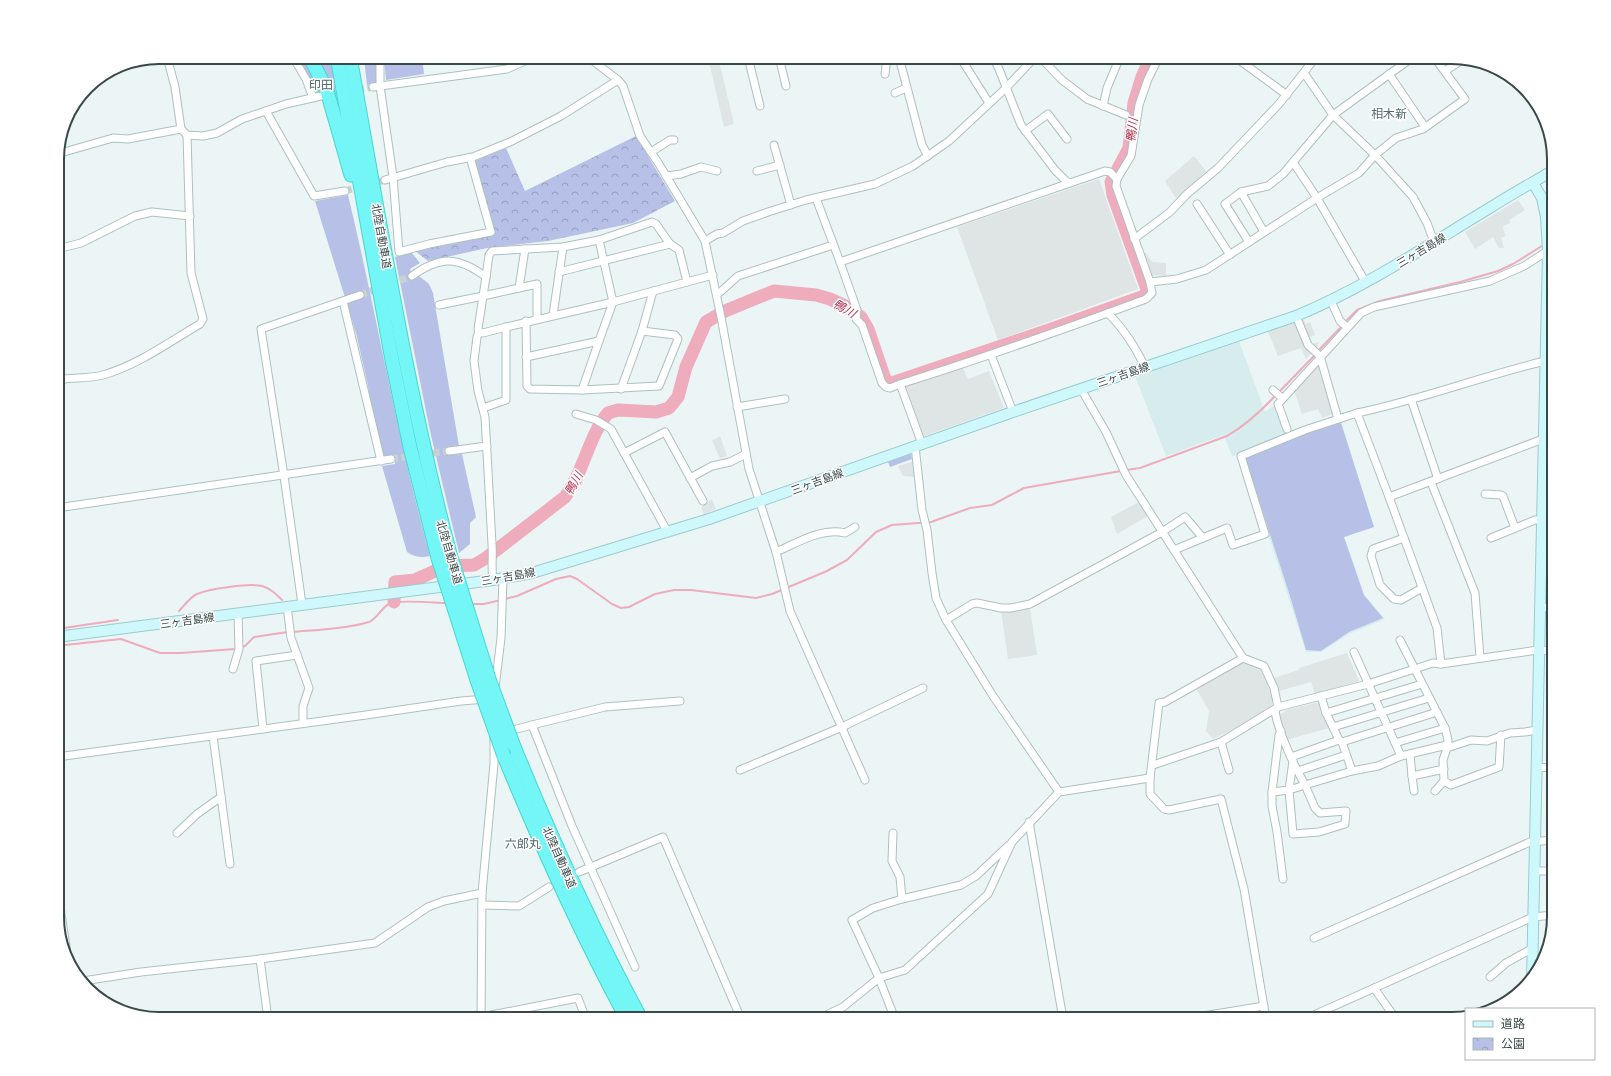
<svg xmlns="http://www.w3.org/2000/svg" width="1611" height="1076" font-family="Barlow,'Noto Sans JP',sans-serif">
  <defs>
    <pattern id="park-crowns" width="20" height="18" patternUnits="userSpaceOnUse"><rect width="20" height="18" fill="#b7c1e7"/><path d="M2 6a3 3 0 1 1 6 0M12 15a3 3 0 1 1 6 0" fill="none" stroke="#969fbd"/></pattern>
  </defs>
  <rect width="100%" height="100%" fill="#ebf5f5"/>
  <!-- education -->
  <path fill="#d6eced" d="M 1239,341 L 1265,412 L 1276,404 L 1290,439 L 1341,421 L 1374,527 L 1344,537 L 1364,595 L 1385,619 L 1349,634 L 1321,652 L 1306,652 L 1242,453 L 1232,456 L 1224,435 L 1166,456 L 1135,376 Z"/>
  <!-- grass -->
  <g fill="#b7c1e7">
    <path d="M 295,57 L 305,57 L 322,93 L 316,94 L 313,91 Z"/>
    <path d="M 315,57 L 330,57 L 338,105 L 321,66 Z"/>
    <path d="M 364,57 L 376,57 L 377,83 L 367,85 Z"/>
    <path d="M 384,57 L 422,57 L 424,74 L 386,80 Z"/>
    <path d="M 348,195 C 377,315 397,437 430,556 C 422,558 414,557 407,552 L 382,466 L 395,464 L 395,457 L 381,458 L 367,381 L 356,333 L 315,201 Z"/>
    <path d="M 411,252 L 420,263 L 410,269 L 413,280 L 419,276 L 429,284 L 433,293 L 459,446 L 450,448 L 451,455 L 462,454 L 476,517 L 470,523 L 470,544 L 459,553 L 430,431 L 395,257 Z"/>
    <path d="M 1341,423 L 1374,527 L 1344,537 L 1364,595 L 1383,618 L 1349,632 L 1321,651 L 1306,650 L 1290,596 L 1245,457 L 1308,432 Z"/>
    <path d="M 911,454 L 912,459 L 890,467 L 888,462 Z"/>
  </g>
  <!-- park -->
  <path fill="url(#park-crowns)" d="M 636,136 L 675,201 L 633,223 L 548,241 L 487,248 L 428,261 L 415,251 L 494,233 L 475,161 L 506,148 L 525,191 Z"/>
  <!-- parking -->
  <g fill="#dfe4e4">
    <path d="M 708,57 L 718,57 L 734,124 L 724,127 Z"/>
    <path d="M 1194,156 L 1206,171 L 1177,200 L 1165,181 Z"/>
    <path d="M 1099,179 L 1138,289 L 998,340 L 957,227 Z"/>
    <path d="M 1518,200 L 1525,210 L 1509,220 L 1510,223 L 1503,226 L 1505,236 L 1501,238 L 1504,248 L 1499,248 L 1493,237 L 1475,249 L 1465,232 Z"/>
    <path d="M 1145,252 L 1152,262 L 1166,263 L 1166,276 L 1150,275 L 1142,254 Z"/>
    <path d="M 1304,320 L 1306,324 L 1310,322 L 1315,335 L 1307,338 L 1310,345 L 1318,342 L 1319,344 L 1306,359 L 1301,348 L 1278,356 L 1268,332 Z"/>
    <path d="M 1319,362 L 1333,414 L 1322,418 L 1318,409 L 1302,414 L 1294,390 Z"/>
    <path d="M 962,366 L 968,379 L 989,371 L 1004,408 L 924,436 L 905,385 Z"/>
    <path d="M 720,436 L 727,456 L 720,458 L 712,441 Z"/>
    <path d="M 914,461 L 915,477 L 903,476 L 898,466 Z"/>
    <path d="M 712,499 L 716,509 L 704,514 L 701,507 Z"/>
    <path d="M 1139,502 L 1148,516 L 1117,534 L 1111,517 Z"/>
    <path d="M 1030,608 L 1037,655 L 1008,659 L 1001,611 L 1022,610 Z"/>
    <path d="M 1347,653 L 1359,681 L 1315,694 L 1311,682 L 1279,691 L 1274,678 L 1299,670 L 1299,668 Z"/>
    <path d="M 1244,661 L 1261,668 L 1263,672 L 1273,700 L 1271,707 L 1236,728 L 1213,739 L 1206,731 L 1209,711 L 1195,687 L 1225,673 Z"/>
    <path d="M 1319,702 L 1329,728 L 1286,740 L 1278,716 L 1287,710 Z"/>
  </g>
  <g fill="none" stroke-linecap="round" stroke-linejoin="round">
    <!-- stream -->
    <g stroke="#eeacbc" stroke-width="2">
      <path d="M 1345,322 L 1357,310 L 1380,301 L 1460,282 L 1498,271 L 1513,264 L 1545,244"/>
      <path d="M 1318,351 L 1342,326"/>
      <path d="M 1279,392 L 1315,355"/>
      <path d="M 1126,470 L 1140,468 L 1227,436 C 1246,425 1261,411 1276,395"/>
      <path d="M 505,599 L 517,596 L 556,579 L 570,576 L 577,579 L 612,604 L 621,608 L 629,607 L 655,594 L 674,590 L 691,590 L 756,598 L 772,594 L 827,571 L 847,560 L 876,532 L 892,525 L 931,522 L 970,508 L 992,505 L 1024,488 L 1121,471"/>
      <path d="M 470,604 L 484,604 L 501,600"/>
      <path d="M 179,611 C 184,606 190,597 197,594 C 208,589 250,583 262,586 C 270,588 276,594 282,600"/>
      <path d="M 57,629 L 118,620"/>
      <path d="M 292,632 C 314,630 348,629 369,622 C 377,619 381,608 389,604 C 396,599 436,603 447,603"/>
      <path d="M 65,645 L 121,639 L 160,653 L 181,653 L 235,649 L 245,646 L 254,637 L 288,632"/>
    </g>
    <!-- river -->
    <path stroke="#eeacbc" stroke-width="13" d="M 394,602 L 395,582 L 415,580 L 446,566 L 474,565 L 486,558 L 565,497 C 584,472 588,437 608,413 L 618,410 L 656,412 L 669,408 L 678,397 L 686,367 L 706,322 L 725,311 L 774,291 L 816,295 L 830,299 L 845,306 L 861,317 L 868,329 L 886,382 L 892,383 L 1049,330 L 1144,296 L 1148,292 L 1113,195 L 1111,182 L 1129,148 L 1134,103 L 1142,77 L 1151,57"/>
    <!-- street-tunnel -->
    <g stroke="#c7d3d2" stroke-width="7" stroke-dasharray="7 3.5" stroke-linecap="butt">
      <path d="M 326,95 L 373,87"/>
      <path d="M 345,191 L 385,180"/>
      <path d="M 360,295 L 412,276"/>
      <path d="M 391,459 L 449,451"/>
    </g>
    <!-- street casing -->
    <g stroke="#aec0c0" stroke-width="9">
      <g id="street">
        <path d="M 167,57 L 175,87 L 181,129 L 187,135 L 203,136 L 217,133 L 242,119 L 286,104 L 321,96"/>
        <path d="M 293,57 L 306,79 L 313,98"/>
        <path d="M 380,57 L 380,86 L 393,177 L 399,252 L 429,244 L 491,232 L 470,157"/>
        <path d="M 588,57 L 618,80 L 623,86 L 640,136 L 659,164 L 705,241 L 721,317 L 749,469 L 776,552 L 790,611 L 865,780"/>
        <path d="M 748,57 L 760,106"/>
        <path d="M 779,57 L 786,86"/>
        <path d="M 899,57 L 922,145 L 928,156"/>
        <path d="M 960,57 L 989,103"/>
        <path d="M 1040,57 L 1062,80 L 1087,99 L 1126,115"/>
        <path d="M 1235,57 L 1287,95"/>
        <path d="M 1445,71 L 1462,60"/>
        <path d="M 1304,73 L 1333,115 L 1375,155 L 1413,197 L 1427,223 L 1434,242"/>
        <path d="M 885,74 L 887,57"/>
        <path d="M 1389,74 L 1425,127"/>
        <path d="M 373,87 L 507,69 L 534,57"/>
        <path d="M 895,93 L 906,88"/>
        <path d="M 1103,106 L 1107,88 L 1120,57"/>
        <path d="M 266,111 L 314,196 L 345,191"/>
        <path d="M 1025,131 L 1048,114 L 1067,139"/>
        <path d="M 774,145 L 791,205"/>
        <path d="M 651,152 L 670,140 L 674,140"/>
        <path d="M 57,154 L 113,138 L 128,139 L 181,129"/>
        <path d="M 1293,162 L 1317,198 L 1366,283"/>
        <path d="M 757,171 L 780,165"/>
        <path d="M 666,176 L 681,174 L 701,167 L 717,171"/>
        <path d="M 1117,179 L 1131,156 L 1139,105 L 1148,79 L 1159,57"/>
        <path d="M 385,180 L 447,162 L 473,157 L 510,142 L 561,116 L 618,80"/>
        <path d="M 1241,192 L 1225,204 L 1249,242"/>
        <path d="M 816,198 L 840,262"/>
        <path d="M 1197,204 L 1230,255"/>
        <path d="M 1264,232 L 1241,192 L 1268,186 L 1283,174 L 1333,115 L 1413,57"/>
        <path d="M 1134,239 L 1170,212 L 1187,194 L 1218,168 L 1279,104 L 1316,57"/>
        <path d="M 705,241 L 717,234 L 723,233 L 743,221 L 768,212 L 806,200 L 875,184 L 913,166 L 949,141 L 1006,88 L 1035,57"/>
        <path d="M 57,249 L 81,243 L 135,216 L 152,212 L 190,216"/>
        <path d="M 559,272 L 670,244 L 679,250 L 687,282 L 713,275"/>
        <path d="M 412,276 C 440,256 458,256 486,277 L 483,296 L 439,305"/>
        <path d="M 486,277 L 489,255 L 492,251 L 563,247 L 599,240 L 652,222 L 656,224 L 670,244"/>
        <path d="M 1150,282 L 1177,279 L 1206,270 L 1317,198 L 1359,173 L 1375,155 L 1396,138 L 1423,129 L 1465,99 L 1434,57"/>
        <path d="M 519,288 L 537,284 L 537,319"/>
        <path d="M 717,295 L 738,276 L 833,245"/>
        <path d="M 343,301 L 381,461"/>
        <path d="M 1331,301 L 1340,321 L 1347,327"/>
        <path d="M 1108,313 C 1125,331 1134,345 1145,367"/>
        <path d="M 553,315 L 563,247"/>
        <path d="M 1296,316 L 1308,345 L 1320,356 L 1338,419"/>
        <path d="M 526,321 L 527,386 L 530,389 L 582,390 L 659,386 L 678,339 L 675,335 L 642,331"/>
        <path d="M 479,332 L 483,333 L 506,327"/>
        <path d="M 991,355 L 1013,412"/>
        <path d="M 526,357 L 599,341 L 613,302 L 599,240"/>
        <path d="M 57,380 C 72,377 88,379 103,375 C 138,365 169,342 200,324 L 203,319 L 191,273 L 187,135"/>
        <path d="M 900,384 C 983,358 1065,329 1146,299 L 1152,293 L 1150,282 L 1116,186 L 1117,179 L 1110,172 L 1105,171 L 1070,183 L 1066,181 L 1055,170 L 1021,125 L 999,69 L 993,57"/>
        <path d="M 621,389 L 642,331 L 653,291"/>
        <path d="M 1081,389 L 1106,432 L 1126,475 L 1243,658 L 1264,666 L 1274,688 L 1278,707"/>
        <path d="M 582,390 L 599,341"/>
        <path d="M 1273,390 L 1282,398"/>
        <path d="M 1411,399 L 1438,479"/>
        <path d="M 737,407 L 785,399"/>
        <path d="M 483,408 L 506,400 L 506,327 L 613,302 L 687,282"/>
        <path d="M 576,414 L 596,420 L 611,429 L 667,531"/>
        <path d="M 1287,429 L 1278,404 L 1361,313 L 1374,307 L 1490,281 L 1524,266 L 1554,247"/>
        <path d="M 1543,439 L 1389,497 L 1357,413 C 1420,400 1482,376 1545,361"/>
        <path d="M 922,444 L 900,384 L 890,388 L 886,387 L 882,383 L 862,325 L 856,319 L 857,310 L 840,262 L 1070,183"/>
        <path d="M 915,446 L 922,510 L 927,530 L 932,573 L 936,598 L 946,620 L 993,696 L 1059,792"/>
        <path d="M 449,451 L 487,446"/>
        <path d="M 624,453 L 665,432 L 703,501"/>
        <path d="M 690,478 L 712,466 L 730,462 L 746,454"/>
        <path d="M 1431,482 L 1475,593 L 1480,658"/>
        <path d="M 1542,489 L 1554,486"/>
        <path d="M 1485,494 L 1501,495 L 1503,496 L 1515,528"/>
        <path d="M 1389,497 L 1437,628 L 1441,664"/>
        <path d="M 57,508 L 391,459"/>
        <path d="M 1404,538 L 1373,549 L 1371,556 L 1380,585 L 1394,599 L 1401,600 L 1422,588"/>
        <path d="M 1491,538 L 1535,520 L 1541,520"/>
        <path d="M 1174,550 L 1227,528 L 1233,545 L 1265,534 L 1241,456 L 1305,430 L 1357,413"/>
        <path d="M 776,552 C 797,543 822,527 845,533 L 855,527"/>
        <path d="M 1540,573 L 1554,574"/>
        <path d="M 493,580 C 491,568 493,556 492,544 L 485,417 L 478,391 L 474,361 L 477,337 L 479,332 L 478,329 L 483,296 L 519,288 L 525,249"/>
        <path d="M 302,604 L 284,476 L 261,329 L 360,295"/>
        <path d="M 287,606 L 291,638 L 309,688 L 303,706 L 303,723"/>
        <path d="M 1539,607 L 1554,608"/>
        <path d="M 946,620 L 972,604 L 977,603 L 1001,608 L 1011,608 L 1030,604 L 1162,532 L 1185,517 L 1203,538"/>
        <path d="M 1400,640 L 1445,728 L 1448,740 L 1447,748"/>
        <path d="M 1354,652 L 1401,756"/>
        <path d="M 1243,658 L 1165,702 L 1159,703 L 1150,778 L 1150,794 L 1164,809 L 1169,810 L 1221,799 L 1244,889 L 1266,1019"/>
        <path d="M 233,669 L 239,649 L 238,613"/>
        <path d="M 495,688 L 501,638 L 503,578"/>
        <path d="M 1321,696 L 1326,713"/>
        <path d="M 1429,698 L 1333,727 L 1339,740 L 1342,742 L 1437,712"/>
        <path d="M 1275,710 C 1277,730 1295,767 1305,785 L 1352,771"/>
        <path d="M 532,725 L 605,707 L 680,701"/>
        <path d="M 1333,727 L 1326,713 L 1422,684"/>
        <path d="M 263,729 L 256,661 L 297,655"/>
        <path d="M 517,729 L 532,725 L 572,826 L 635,967"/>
        <path d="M 1281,731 L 1279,735 L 1272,792 L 1289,790 L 1293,761"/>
        <path d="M 1501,735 L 1499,767 L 1451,785 L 1444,781 L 1443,760 L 1447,748 L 1471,740 L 1487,741 L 1510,733 L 1525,732 L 1537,730"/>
        <path d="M 213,736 L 230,864"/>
        <path d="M 1221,742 L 1229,770"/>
        <path d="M 1342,742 L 1352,771 L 1378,766 L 1401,756 L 1447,745"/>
        <path d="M 1395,743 L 1445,728"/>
        <path d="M 1410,754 L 1412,776"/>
        <path d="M 57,757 L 366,715 L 461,701 L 486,699"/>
        <path d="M 1291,757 L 1339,740"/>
        <path d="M 1153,765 L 1221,742 L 1278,707 L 1368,684 L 1433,663 L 1441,664 L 1538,650 L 1554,651"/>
        <path d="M 1537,768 L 1554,767"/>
        <path d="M 740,770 L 842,727 L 923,688"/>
        <path d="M 1298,771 L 1346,755"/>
        <path d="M 1305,785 L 1315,808 L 1320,813 L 1346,811 L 1345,824 L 1319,832 L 1293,834 L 1289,790 Z"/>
        <path d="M 1414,791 L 1412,776 L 1444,769"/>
        <path d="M 1435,791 L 1444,781"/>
        <path d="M 1272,792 L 1272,806 L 1277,832 L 1283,879"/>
        <path d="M 1029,822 L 1063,1019"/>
        <path d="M 177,833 L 197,814 L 221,797"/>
        <path d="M 893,833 L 892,861 L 900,877 L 902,899 L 873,908 L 852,920 L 879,978 L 895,1019"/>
        <path d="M 1535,871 L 1554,871"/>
        <path d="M 579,872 L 663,837 L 741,1019"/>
        <path d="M 57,887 L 68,960"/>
        <path d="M 902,899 L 961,885 L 976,876 L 1009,845"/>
        <path d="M 482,905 L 519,906 L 549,887"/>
        <path d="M 1314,938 L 1530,842 L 1554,840"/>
        <path d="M 260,959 L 268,1019"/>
        <path d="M 1490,977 L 1506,963 L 1533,948"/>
        <path d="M 83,981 L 141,972 L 260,959 L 375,943 L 428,907 L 444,901 L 482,893"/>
        <path d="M 1374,988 L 1396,1019"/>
        <path d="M 481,1017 L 578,998 L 586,1019"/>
        <path d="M 481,1019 L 482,893 L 494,764 L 494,738"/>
        <path d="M 818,1019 L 843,1007 L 879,978 L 905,970 L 988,894 L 1012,842 L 1059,792 L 1150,778"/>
        <path d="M 1185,1019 L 1264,1006"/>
        <path d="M 1305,1019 L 1533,917 L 1554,915"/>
      </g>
    </g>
    <!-- secondary casing -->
    <g stroke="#9bcccf" stroke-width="12">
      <g id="secondary">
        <path d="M 57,637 L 493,580 L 532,573 L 709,519 L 1007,414 L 1296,316 C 1366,287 1428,245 1493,206 C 1513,193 1534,182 1554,170"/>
        <path d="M 1532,978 L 1548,251 L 1546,217 L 1542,198 L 1533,183"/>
      </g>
    </g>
    <!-- highway casing -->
    <g stroke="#44d7d2" stroke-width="15">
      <g id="highway">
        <path d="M 310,57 L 327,91 L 351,175"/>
        <path d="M 337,57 L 392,360 L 410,447 L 438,558"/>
        <path d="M 350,57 C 380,223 407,391 450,554"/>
        <path d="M 513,744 C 551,838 593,930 641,1019"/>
        <path d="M 504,756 C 541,846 581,934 627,1019"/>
      </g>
    </g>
    <!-- street -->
    <use href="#street" stroke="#fff" stroke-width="7"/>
    <!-- secondary -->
    <use href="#secondary" stroke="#cef8fc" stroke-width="10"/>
    <!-- highway -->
    <use href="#highway" stroke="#74f6f7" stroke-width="13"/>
    <!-- highway-bridge casing -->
    <g stroke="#44d7d2" stroke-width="15" stroke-linecap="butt">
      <g id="highway-bridge">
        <path d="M 450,554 L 489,679 L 513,744"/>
        <path d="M 438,558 L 478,683 L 504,756"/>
      </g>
    </g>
    <!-- highway-bridge -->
    <use href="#highway-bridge" stroke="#74f6f7" stroke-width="13"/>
  </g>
  <g text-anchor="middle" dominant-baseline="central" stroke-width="3" stroke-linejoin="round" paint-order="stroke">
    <!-- street labels -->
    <g font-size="11" fill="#394948" stroke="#fff">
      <text transform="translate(382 236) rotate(80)">北陸自動車道</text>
      <text transform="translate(1421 250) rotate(-31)">三ヶ吉島線</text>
      <text transform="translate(1123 374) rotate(-19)">三ヶ吉島線</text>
      <text transform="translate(817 481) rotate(-20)">三ヶ吉島線</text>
      <text transform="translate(450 552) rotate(74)">北陸自動車道</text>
      <text transform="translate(508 576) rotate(-10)">三ヶ吉島線</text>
      <text transform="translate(187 620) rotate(-8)">三ヶ吉島線</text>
      <text transform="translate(560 857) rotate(66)">北陸自動車道</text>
    </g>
    <!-- neighbourhood labels -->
    <g font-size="12" fill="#516b6a" stroke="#fff">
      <text x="321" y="84">印田</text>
      <text x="1389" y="113">相木新</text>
      <text x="523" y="843">六郎丸</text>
    </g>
    <!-- water labels -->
    <g font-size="12" font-style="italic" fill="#b13654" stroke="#fff">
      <text transform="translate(1131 130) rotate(-83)">鴨川</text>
      <text transform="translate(845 308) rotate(30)">鴨川</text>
      <text transform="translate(573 483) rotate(-61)">鴨川</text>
    </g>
  </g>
  <!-- crop -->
  <path d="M0 0H1611V1076H0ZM159 64H1452A95 95 0 0 1 1547 159V917A95 95 0 0 1 1452 1012H159A95 95 0 0 1 64 917V159A95 95 0 0 1 159 64Z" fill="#fff" fill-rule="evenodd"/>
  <path fill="none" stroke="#394948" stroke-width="2" d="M159 64H1452A95 95 0 0 1 1547 159V917A95 95 0 0 1 1452 1012H159A95 95 0 0 1 64 917V159A95 95 0 0 1 159 64Z"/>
  <!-- legend -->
  <rect x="1465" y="1008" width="130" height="52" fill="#ffffff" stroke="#b0b6b6"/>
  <rect x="1473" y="1021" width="20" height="6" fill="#cef8fc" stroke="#b0b6b6"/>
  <text x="1501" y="1028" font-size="12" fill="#394948">道路</text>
  <rect x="1473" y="1038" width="20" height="12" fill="url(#park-crowns)" stroke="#b0b6b6"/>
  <text x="1501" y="1048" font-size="12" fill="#394948">公園</text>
</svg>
